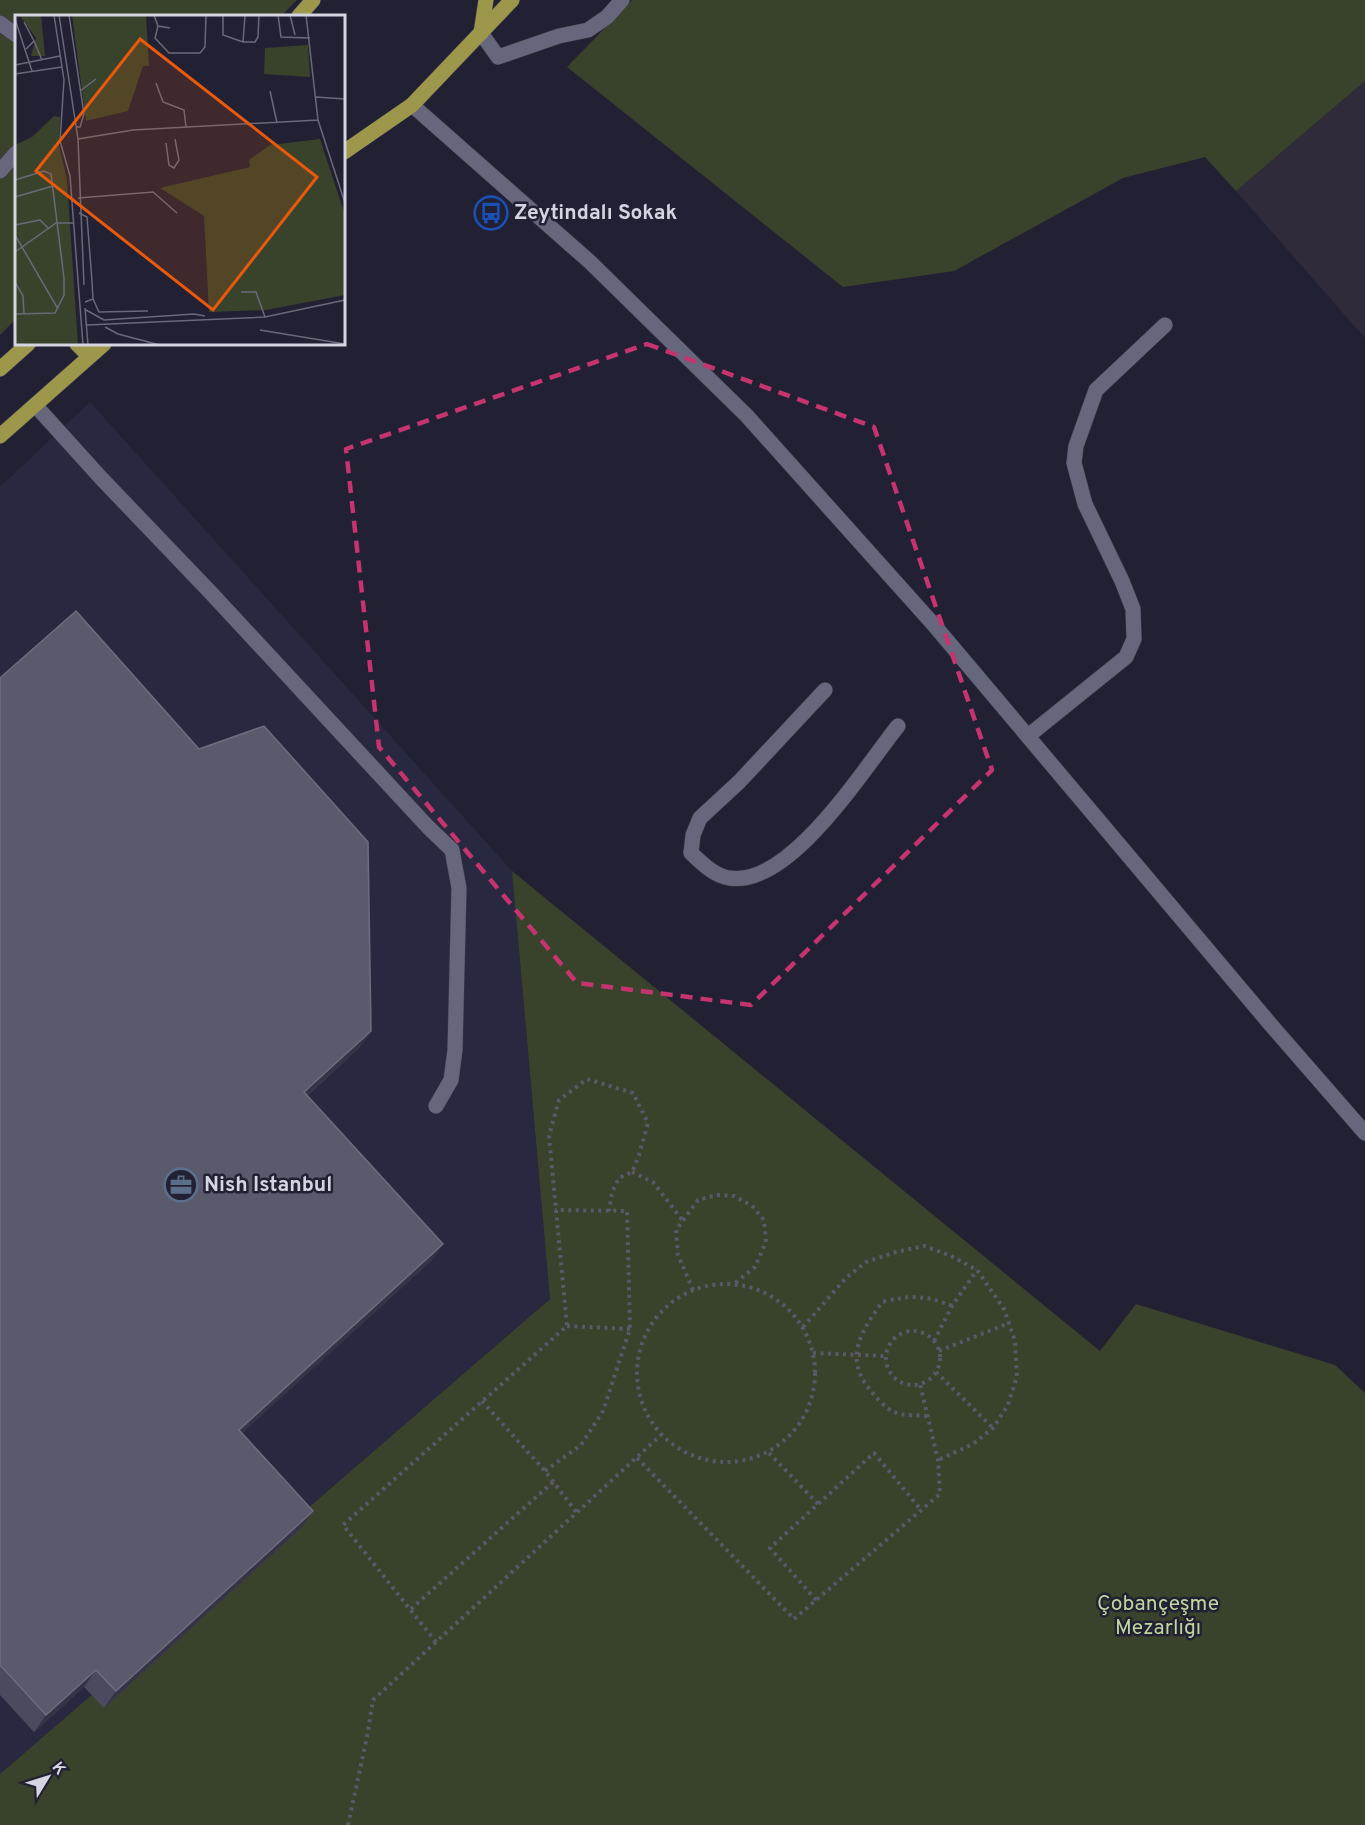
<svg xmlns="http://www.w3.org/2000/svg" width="1365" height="1825" font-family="Overpass,sans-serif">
  <rect width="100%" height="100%" fill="#222133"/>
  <!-- built -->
  <path fill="#282840" d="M 90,402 L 512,871 L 550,1299 L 0,1774 L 0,487 Z"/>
  <!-- industrial -->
  <path fill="#302b3b" d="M 1365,81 L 1365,338 L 1236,191 Z"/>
  <!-- green -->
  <g fill="#39432b">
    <path d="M 0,0 L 297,0 L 281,16 L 16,16 L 16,319 L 0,335 Z"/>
    <path d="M 632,0 L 1365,0 L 1365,81 L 1236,191 L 1205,157 L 1123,178 L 954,271 L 843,287 L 567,67 Z"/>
    <path d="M 512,871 L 1100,1351 L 1136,1304 L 1335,1365 L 1365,1393 L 1365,1825 L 0,1825 L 0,1774 L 550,1299 Z"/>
  </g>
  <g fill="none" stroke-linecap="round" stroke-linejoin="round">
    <!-- minor casing -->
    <g stroke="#3b3b4a" stroke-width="16">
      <g id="minor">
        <path d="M 0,23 L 16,35"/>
        <path d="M 481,33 L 498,57 L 559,36 L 588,30 L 607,17 L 622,0"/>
        <path d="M 412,105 L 590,262 L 747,416 L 934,625 L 1271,1025 L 1365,1133"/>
        <path d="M 0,171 L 16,153"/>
        <path d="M 35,405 L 101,478 L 212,594 L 428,827 L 452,850 L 459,888 L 455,1050 L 451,1080 L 436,1106"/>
        <path d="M 825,690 L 739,782 L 700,818 L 693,835 L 691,853 C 702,863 713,875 729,878 C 790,888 864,768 898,726"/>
        <path d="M 1028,736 L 1126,657 L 1134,639 L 1133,609 L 1122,581 L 1085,504 L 1074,463 L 1076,446 L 1096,390 L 1165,325"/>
      </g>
    </g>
    <!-- major casing -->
    <g stroke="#3b3b4a" stroke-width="16">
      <g id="major">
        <path d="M 299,16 L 313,0"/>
        <path d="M 481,33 L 486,0"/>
        <path d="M 344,152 L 412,105 L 512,0"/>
        <path d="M 77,344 L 89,356"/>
        <path d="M 0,369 L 28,344"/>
        <path d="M 0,436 L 104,344"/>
      </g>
    </g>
    <!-- path -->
    <g stroke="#595969" stroke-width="4" stroke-dasharray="3 4.5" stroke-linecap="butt">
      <path d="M 632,1172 L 653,1182 L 683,1221"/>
      <circle cx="726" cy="1373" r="89"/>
      <path d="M 693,1290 L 678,1255 L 676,1230 L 698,1200 L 717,1195 L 734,1196 L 752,1206 L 764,1220 L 766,1242 L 755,1267 L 734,1284"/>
      <path d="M 567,1326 L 630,1329"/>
      <path d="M 803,1327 L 846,1278 L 866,1262 L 896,1252 L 924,1246 L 951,1256 L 977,1270 L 1004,1309 L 1015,1341 L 1017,1376 L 1008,1405 L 993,1428 L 973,1444 L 938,1460"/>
      <circle cx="913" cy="1358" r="27"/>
      <path d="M 934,1341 L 952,1306 L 977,1270"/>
      <path d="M 939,1351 L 1009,1323"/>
      <path d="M 813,1353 L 886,1356"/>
      <path d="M 936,1372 L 993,1428"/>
      <path d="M 482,1401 L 545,1471 L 577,1513"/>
      <path d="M 927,1416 C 917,1415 903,1416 894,1412 C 885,1408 877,1398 870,1390 C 843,1357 862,1331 882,1302 C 909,1295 927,1295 952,1306"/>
      <path d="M 769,1453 L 818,1504"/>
      <path d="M 637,1458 L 794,1619 L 940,1494 L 938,1460 L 920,1384"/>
      <path d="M 545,1471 L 581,1445 L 603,1411 L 630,1329 L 627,1211 L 555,1210"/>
      <path d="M 816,1600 L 770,1548 L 874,1453 L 921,1510"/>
      <path d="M 411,1609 L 553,1482"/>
      <path d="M 436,1642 L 343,1525 L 567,1326 L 549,1136 L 559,1100 L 587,1079 L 633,1093 L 648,1123 L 639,1155 L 632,1172 L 619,1178 L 612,1192 L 609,1211"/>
      <path d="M 348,1825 L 367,1737 L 373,1700 L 661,1435"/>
    </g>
    <!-- minor -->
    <use href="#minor" stroke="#66667c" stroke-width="15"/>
    <!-- major -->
    <use href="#major" stroke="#9d974c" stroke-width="15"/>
  </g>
  <!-- wall -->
  <path fill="#4b4b5f" d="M 0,678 L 199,749 L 371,1031 L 359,1048 L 307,1096 L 431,1261 L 242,1433 L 301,1528 L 104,1708 L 84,1687 L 34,1732 L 0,1695 Z"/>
  <!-- shaded-wall -->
  <g fill="#353447">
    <path d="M 371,1031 L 359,1048 L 292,1109 L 304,1092 Z"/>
    <path d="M 443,1244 L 431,1261 L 227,1447 L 239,1430 Z"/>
    <path d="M 313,1511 L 301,1528 L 104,1708 L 116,1691 Z"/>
    <path d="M 96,1670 L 84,1687 L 34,1732 L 46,1715 Z"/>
  </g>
  <!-- building -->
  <path fill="#5a5a6d" stroke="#6d6d7f" stroke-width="1.5" d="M 76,611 L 199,749 L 264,726 L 368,842 L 371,1031 L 304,1092 L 443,1244 L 239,1430 L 313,1511 L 116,1691 L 96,1670 L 46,1715 L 0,1665 L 0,678 Z"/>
  <!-- marked area -->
  <path fill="none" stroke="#c5346f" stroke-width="4.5" stroke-dasharray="12 8" stroke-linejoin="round" d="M 647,344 L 874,427 L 992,770 L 751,1005 L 577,983 L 379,747 L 346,449 Z"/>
  <!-- icons -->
  <defs>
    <g id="bus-ring" transform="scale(1.725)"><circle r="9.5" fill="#222133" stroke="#1a4fb4" stroke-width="1.5"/><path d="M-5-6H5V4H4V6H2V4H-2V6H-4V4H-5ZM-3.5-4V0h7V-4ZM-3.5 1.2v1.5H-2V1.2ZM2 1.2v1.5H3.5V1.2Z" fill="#1a4fb4"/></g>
    <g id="office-ring" transform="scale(1.725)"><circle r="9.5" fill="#222133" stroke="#5c6f8a" stroke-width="1.5"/><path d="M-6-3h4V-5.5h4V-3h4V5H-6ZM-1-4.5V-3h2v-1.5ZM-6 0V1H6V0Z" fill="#5c6f8a"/></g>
  </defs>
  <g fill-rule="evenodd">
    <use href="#bus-ring" x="491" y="213"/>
    <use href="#office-ring" x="181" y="1185"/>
  </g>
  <g text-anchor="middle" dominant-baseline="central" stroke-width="5" stroke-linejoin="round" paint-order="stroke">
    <!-- poi labels -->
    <g font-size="21" font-weight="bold" fill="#d4d5e1" stroke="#222133" text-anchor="start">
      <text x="514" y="213">Zeytindalı Sokak</text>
      <text x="204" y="1185">Nish Istanbul</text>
    </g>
    <!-- park labels -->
    <g font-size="21" fill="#bed59e" stroke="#222133">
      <text x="1158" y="1604">Çobançeşme<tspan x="1158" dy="24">Mezarlığı</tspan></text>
    </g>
  </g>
  <!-- overview -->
  <g transform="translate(15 15)">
    <rect width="330" height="330" fill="#222133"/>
    <path d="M 4,0 L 26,0 L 30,41 L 16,41 L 21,23 ZM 57,0 L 131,0 L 134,51 L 128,51 L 113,96 L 71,106 ZM 293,30 L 295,62 L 249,59 L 250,33 ZM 39,101 L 45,102 L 44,130 L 52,165 L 63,330 L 0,330 L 0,130 L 17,122 ZM 305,124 L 330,200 L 330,280 L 251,295 L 194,297 L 189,201 L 145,173 L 235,152 L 234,145 L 255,130 Z" fill="#39432b"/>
    <path fill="none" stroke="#696979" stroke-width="1.5" d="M 39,0 L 49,65 L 45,126 L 55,161 L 68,330M 44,0 L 63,124 L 69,270M 54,0 L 69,99 L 65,112 L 61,112M 139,0 L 143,11 L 155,13M 208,0 L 208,20 L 228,27 L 240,27 L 243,22 L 244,0M 263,0 L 266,22 L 295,23M 275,0 L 280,20M 291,0 L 303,105 L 330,188M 0,4 L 17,56M 9,7 L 19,26 L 11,34M 143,11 L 140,23 L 154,38 L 185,38 L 190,32 L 191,0M 19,26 L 27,45M 228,27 L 230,0M 0,50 L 45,41M 0,59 L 47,52M 141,68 L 148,87 L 169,95 L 171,112M 65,76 L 81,64M 255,76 L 262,108M 301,82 L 330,84M 63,124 L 118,115 L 303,105M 151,128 L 154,150 L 159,153 L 164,145 L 160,124M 0,165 L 29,156 L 36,159 L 49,263 L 49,280 L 40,298 L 0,299M 0,182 L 38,171M 63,183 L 138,177 L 162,198M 64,198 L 72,202 L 77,266 L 78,284 L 70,287M 0,210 L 25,205 L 34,214M 0,220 L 43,294M 0,237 L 41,208 L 59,208M 0,267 L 8,281 L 9,298M 226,277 L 241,277 L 250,302M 78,284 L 84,297 L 133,296M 70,293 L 73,330M 71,295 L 89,305 L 179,299 L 190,301M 72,310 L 250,302 L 330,285M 90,312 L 103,319 L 145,330M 245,315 L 330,329"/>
    <path fill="#e8590c" fill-opacity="0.15" stroke="#e8590c" stroke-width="3" d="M 125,24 L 302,162 L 198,295 L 21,156 Z"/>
    <rect width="330" height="330" fill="none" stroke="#d4d5e1" stroke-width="3"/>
  </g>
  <!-- north arrow -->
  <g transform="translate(48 1777) rotate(52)" stroke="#222133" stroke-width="4.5" paint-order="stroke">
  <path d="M0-4.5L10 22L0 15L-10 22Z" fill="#d4d5e1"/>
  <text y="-9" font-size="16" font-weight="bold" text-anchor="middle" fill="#d4d5e1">K</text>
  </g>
</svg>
